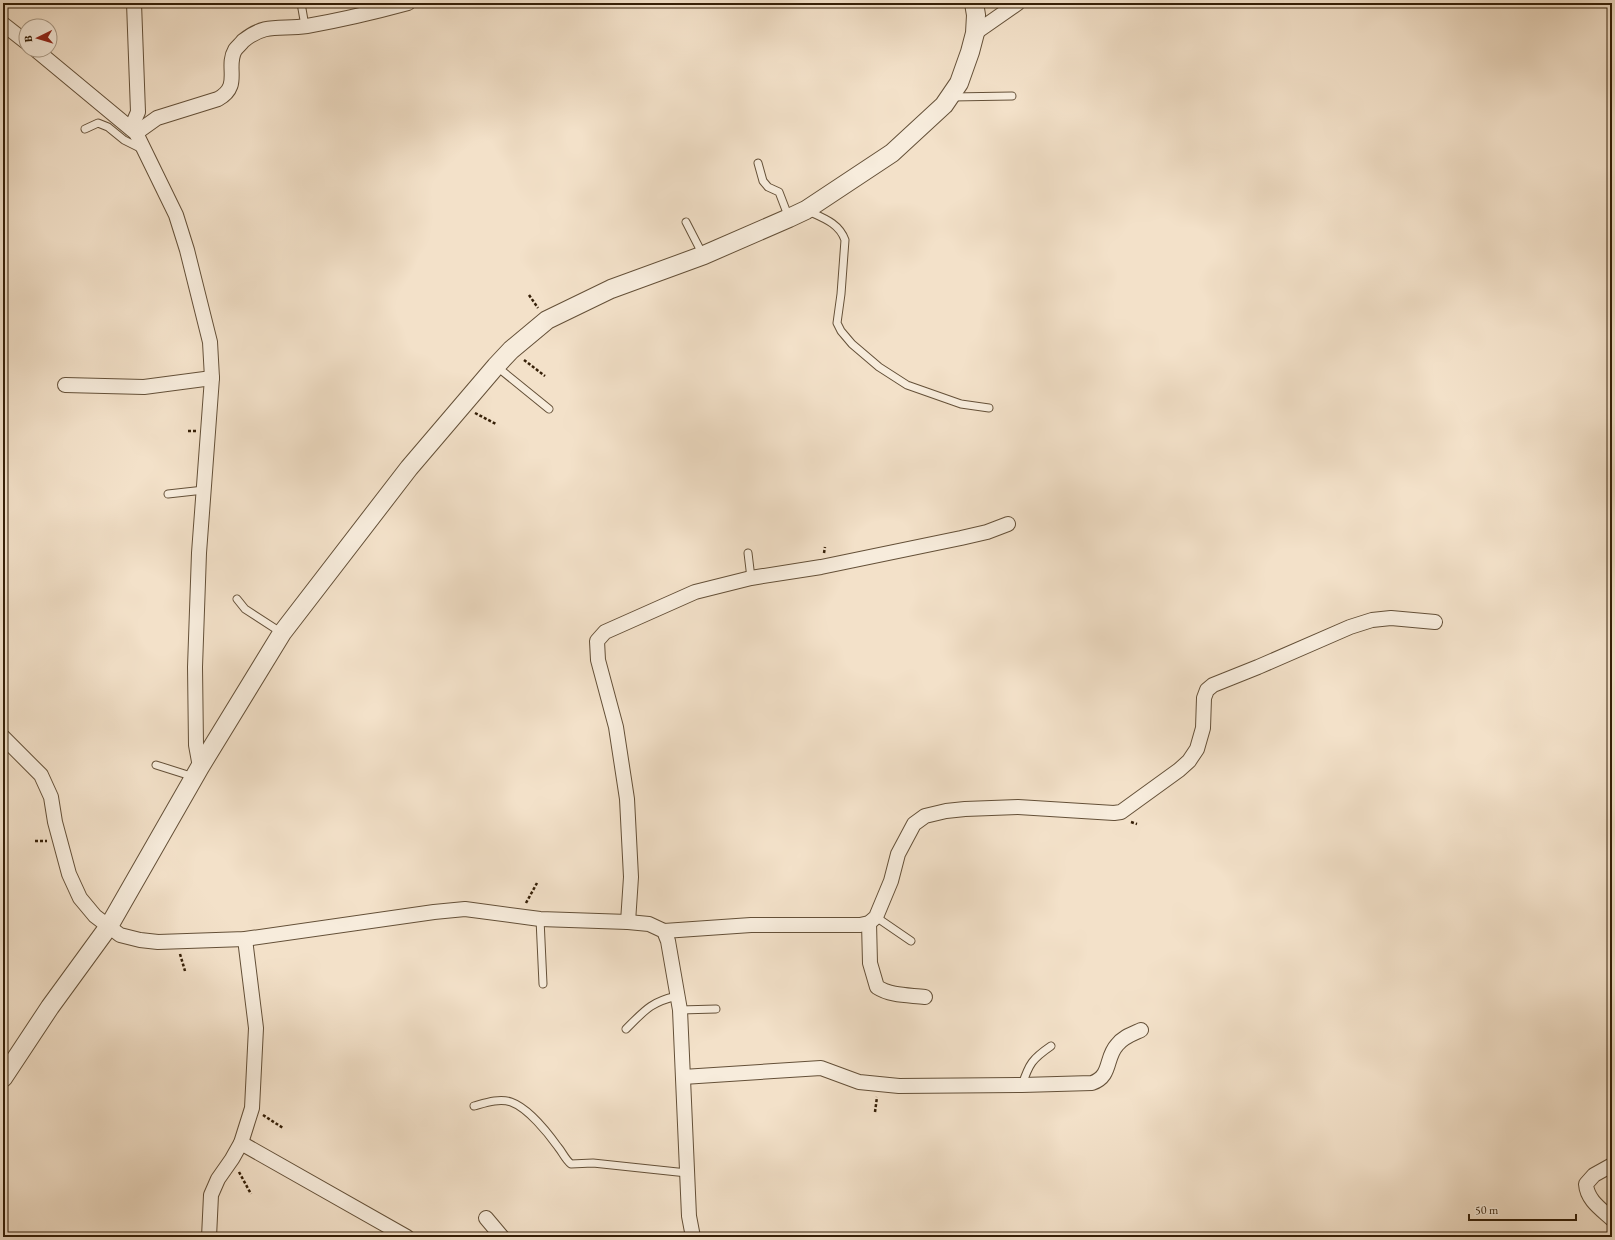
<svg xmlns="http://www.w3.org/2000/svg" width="1615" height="1240" font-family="'EB Garamond',serif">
  <rect width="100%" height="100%" fill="#f3e1c9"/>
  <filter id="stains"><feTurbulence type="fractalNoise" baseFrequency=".005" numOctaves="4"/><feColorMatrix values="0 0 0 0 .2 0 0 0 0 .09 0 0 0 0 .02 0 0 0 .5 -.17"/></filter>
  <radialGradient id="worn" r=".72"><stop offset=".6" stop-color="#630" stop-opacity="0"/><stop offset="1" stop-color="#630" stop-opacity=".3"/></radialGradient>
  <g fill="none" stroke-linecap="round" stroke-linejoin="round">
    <!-- service casing -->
    <g stroke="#645038" stroke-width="9">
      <g id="service">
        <path d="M 301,3 L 305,26"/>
        <path d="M 952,97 L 1012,96"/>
        <path d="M 85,129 L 98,123 L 108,127 L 124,140 L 142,149"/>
        <path d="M 758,163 L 763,181 L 768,187 L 779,192 L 789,218"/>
        <path d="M 808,211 C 823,218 839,223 845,240 L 841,294 L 837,323 L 841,331 L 852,344 L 879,367 L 907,385 L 961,404 L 989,408"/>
        <path d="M 686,222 L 703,255"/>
        <path d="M 496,366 L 549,409"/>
        <path d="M 168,494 L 204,490"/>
        <path d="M 748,553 L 751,578"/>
        <path d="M 237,599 L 245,609 L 282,633"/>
        <path d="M 156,765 L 194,777"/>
        <path d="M 876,917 L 911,941"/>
        <path d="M 540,919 L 543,984"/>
        <path d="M 680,1010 L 716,1009"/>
        <path d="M 626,1029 C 645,1010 651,1002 677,996"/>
        <path d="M 1022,1085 C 1029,1064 1032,1059 1051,1046"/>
        <path d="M 474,1106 C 485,1103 499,1098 511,1102 C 528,1108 548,1133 558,1147 C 563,1153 565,1159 571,1164 L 593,1163 L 687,1173"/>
      </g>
    </g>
    <!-- minor casing -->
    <g stroke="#645038" stroke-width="16">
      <g id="minor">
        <path d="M 3,24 L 26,42"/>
        <path d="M 975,33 L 1018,3"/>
        <path d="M 36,50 L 136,133 L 176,215 L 187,250 L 210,342 L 212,378 L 199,553 L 195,667 L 196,745 L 200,767"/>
        <path d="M 131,128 L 138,112 L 134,3"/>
        <path d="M 136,133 L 157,118 L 218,99 C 242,86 225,67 235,50 C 237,47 241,44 243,41 C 266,22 281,30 307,26 C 341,20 375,12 408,3"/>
        <path d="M 65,385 L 144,387 L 212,378"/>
        <path d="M 3,737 L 41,775 L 51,797 L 55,822 L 69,874 L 80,898 L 95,916 L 120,935 L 140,940 L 158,942 L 245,939 L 434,912 L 465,909 L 540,919 L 628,922 L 649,924 L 664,931 L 668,941 L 680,1010 L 689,1216 L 693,1237"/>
        <path d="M 628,922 L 631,877 L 627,799 L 616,727 L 598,660 L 597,641 L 605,632 L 695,592 L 751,578 L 821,567 L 961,538 L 987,532 L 1008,524"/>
        <path d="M 869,923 L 870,963 L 877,987 C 891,996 908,995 925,997"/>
        <path d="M 664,931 L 751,925 L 860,925 L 869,923 L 876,917 L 891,881 L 898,854 L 914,824 L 925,816 L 946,811 L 965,809 L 1018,807 L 1114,813 L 1121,812 L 1179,770 L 1189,761 L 1197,749 L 1203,728 L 1204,698 L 1207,690 L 1213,685 L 1258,667 L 1350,627 L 1372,620 L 1391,618 L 1435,622"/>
        <path d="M 683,1077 L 821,1068 L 859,1082 L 899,1086 L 1022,1085 L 1092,1083 C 1112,1076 1105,1058 1117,1045 C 1123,1037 1132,1034 1141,1030"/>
        <path d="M 241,1143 L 407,1237"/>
        <path d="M 1612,1165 L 1594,1175 L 1586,1184 C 1587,1200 1601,1209 1612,1219"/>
        <path d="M 486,1218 L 502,1237"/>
        <path d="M 209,1237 L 211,1195 L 218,1179 L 232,1159 L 241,1143 L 252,1108 L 256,1028 L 245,939"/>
      </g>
    </g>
    <!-- tertiary casing -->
    <g stroke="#645038" stroke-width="20">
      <path id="tertiary" d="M 3,1078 L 50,1007 L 109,926 L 200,767 L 282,633 L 409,468 L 496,366 L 511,350 L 547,320 L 611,289 L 704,255 L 789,218 L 806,210 L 892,153 L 944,105 L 959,83 L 970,52 L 975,33 L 976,15 L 974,3"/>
    </g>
    <!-- path -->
    <g stroke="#351f07" stroke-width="2.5" stroke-dasharray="3 2" stroke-linecap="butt">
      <path d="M 529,295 L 538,308"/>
      <path d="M 524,360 L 545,376"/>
      <path d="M 475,413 L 496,424"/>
      <path d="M 188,431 L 196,431"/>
      <path d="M 824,553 L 825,547"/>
      <path d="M 1131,822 L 1137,824"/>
      <path d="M 35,841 L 47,841"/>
      <path d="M 526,903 L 537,883"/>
      <path d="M 180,954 L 185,971"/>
      <path d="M 875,1112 L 877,1097"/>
      <path d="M 263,1115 L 283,1128"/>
      <path d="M 239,1172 L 251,1194"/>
    </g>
    <!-- service -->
    <use href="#service" stroke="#f7ecdc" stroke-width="7"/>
    <!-- minor -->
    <use href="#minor" stroke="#f7ecdc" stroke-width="14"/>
    <!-- tertiary -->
    <use href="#tertiary" stroke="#f7ecdc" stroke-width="18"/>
  </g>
  <!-- margin -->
  <rect width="1615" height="1240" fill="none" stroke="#f3e1c9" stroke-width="16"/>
  <rect x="4" y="4" width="1607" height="1232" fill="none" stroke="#351f07" stroke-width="2"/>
  <rect x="8" y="8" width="1599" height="1224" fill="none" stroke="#351f07"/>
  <!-- north arrow -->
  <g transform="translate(38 38) rotate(265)"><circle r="19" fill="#f7ecdc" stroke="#a99a87"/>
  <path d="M0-3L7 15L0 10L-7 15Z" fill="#8f2418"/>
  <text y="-6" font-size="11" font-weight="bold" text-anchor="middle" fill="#351f07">B</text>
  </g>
  <!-- scale -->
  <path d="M1469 1214v6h107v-6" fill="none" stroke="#351f07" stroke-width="2"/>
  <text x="1475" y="1214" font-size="12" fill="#351f07" stroke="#f7ecdc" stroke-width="3" paint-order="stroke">50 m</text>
  <rect width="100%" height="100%" filter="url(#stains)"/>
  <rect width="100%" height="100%" fill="url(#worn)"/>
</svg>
